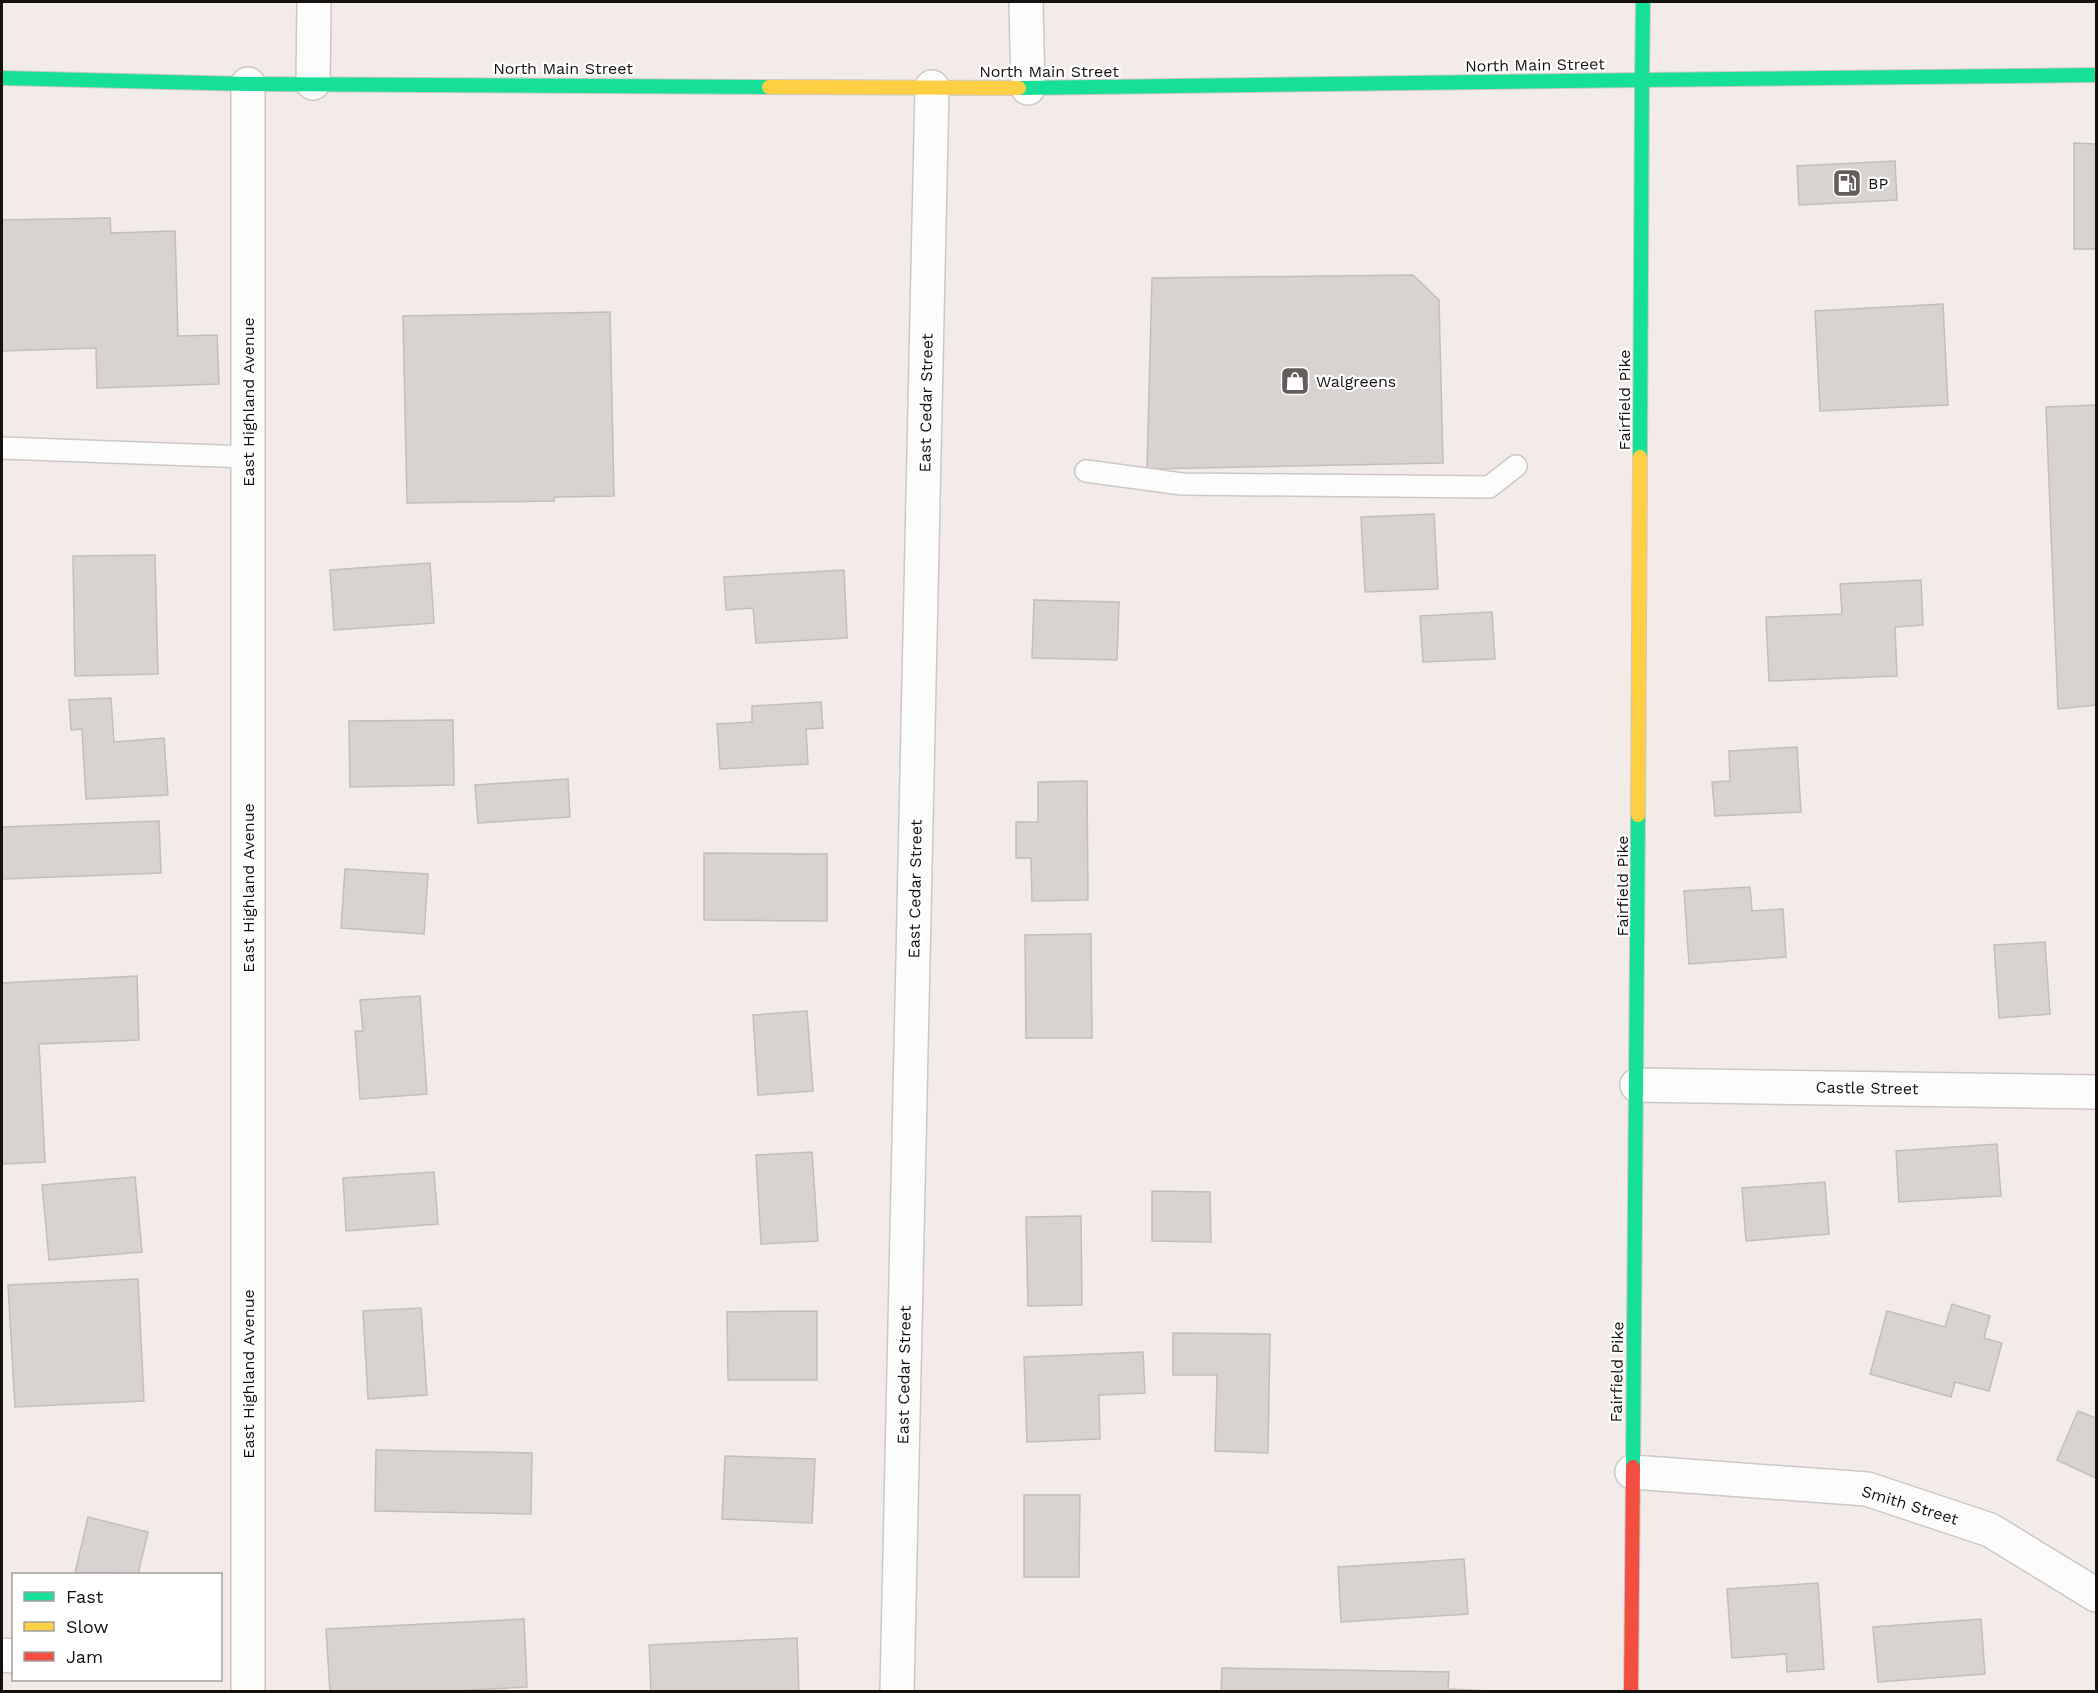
<svg xmlns="http://www.w3.org/2000/svg" width="2098" height="1693" font-family="'Work Sans',sans-serif">
  <rect width="100%" height="100%" fill="#f2ebe8"/>
  <!-- building -->
  <g fill="#d8d3d0" stroke="#c3bebb" stroke-width="1.5">
    <path d="M 2074,143 L 2096,144 L 2096,249 L 2074,249 Z"/>
    <path d="M 1895,161 L 1897,200 L 1799,205 L 1797,166 Z"/>
    <path d="M 110,218 L 111,233 L 175,231 L 178,336 L 217,335 L 219,384 L 97,388 L 96,348 L 2,351 L 2,220 Z"/>
    <path d="M 1413,275 L 1439,300 L 1443,463 L 1147,469 L 1152,278 Z"/>
    <path d="M 1943,304 L 1948,405 L 1820,411 L 1815,311 Z"/>
    <path d="M 610,312 L 614,496 L 555,497 L 554,501 L 407,503 L 403,316 Z"/>
    <path d="M 2096,405 L 2096,705 L 2058,709 L 2046,407 Z"/>
    <path d="M 1434,514 L 1438,589 L 1365,592 L 1361,517 Z"/>
    <path d="M 155,555 L 158,674 L 75,676 L 73,556 Z"/>
    <path d="M 430,563 L 434,623 L 334,630 L 330,570 Z"/>
    <path d="M 844,570 L 847,638 L 756,643 L 753,608 L 726,610 L 724,577 Z"/>
    <path d="M 1921,580 L 1923,625 L 1895,627 L 1897,676 L 1769,681 L 1766,617 L 1842,614 L 1840,584 Z"/>
    <path d="M 1034,600 L 1119,602 L 1117,660 L 1032,658 Z"/>
    <path d="M 1492,612 L 1495,659 L 1423,662 L 1420,616 Z"/>
    <path d="M 111,698 L 114,742 L 164,738 L 168,795 L 86,799 L 82,729 L 71,730 L 69,700 Z"/>
    <path d="M 821,702 L 823,728 L 806,729 L 808,764 L 720,769 L 717,724 L 752,722 L 752,706 Z"/>
    <path d="M 453,720 L 454,785 L 350,787 L 349,721 Z"/>
    <path d="M 1797,747 L 1801,812 L 1715,816 L 1712,782 L 1730,781 L 1729,751 Z"/>
    <path d="M 568,779 L 570,817 L 478,823 L 475,785 Z"/>
    <path d="M 1087,781 L 1088,900 L 1032,901 L 1031,858 L 1016,858 L 1016,822 L 1038,822 L 1038,782 Z"/>
    <path d="M 159,821 L 161,873 L 2,879 L 2,827 Z"/>
    <path d="M 704,853 L 827,854 L 827,921 L 704,920 Z"/>
    <path d="M 345,869 L 428,874 L 424,934 L 341,928 Z"/>
    <path d="M 1750,887 L 1752,911 L 1783,909 L 1786,957 L 1689,964 L 1684,891 Z"/>
    <path d="M 1091,934 L 1092,1038 L 1026,1038 L 1025,935 Z"/>
    <path d="M 2045,942 L 2050,1014 L 1999,1018 L 1994,945 Z"/>
    <path d="M 137,976 L 139,1040 L 39,1044 L 45,1162 L 2,1164 L 2,983 Z"/>
    <path d="M 420,996 L 427,1094 L 360,1099 L 355,1031 L 363,1031 L 360,1000 Z"/>
    <path d="M 807,1011 L 813,1091 L 758,1095 L 753,1015 Z"/>
    <path d="M 1997,1144 L 2001,1196 L 1899,1202 L 1896,1151 Z"/>
    <path d="M 812,1152 L 818,1241 L 761,1244 L 756,1155 Z"/>
    <path d="M 434,1172 L 438,1224 L 346,1231 L 343,1178 Z"/>
    <path d="M 135,1177 L 142,1252 L 49,1260 L 42,1185 Z"/>
    <path d="M 1825,1182 L 1829,1234 L 1746,1241 L 1742,1188 Z"/>
    <path d="M 1152,1191 L 1210,1192 L 1211,1242 L 1152,1241 Z"/>
    <path d="M 1081,1216 L 1082,1305 L 1028,1306 L 1026,1217 Z"/>
    <path d="M 138,1279 L 144,1401 L 15,1407 L 8,1285 Z"/>
    <path d="M 1952,1304 L 1990,1316 L 1984,1338 L 2002,1343 L 1989,1391 L 1955,1382 L 1951,1397 L 1870,1374 L 1887,1311 L 1945,1327 Z"/>
    <path d="M 421,1308 L 427,1395 L 368,1399 L 363,1311 Z"/>
    <path d="M 817,1311 L 817,1380 L 728,1380 L 727,1312 Z"/>
    <path d="M 1173,1333 L 1270,1334 L 1268,1453 L 1215,1451 L 1217,1375 L 1173,1375 Z"/>
    <path d="M 1143,1352 L 1145,1393 L 1099,1395 L 1100,1439 L 1027,1442 L 1024,1357 Z"/>
    <path d="M 2078,1411 L 2096,1418 L 2096,1478 L 2057,1460 Z"/>
    <path d="M 376,1450 L 532,1453 L 531,1514 L 375,1511 Z"/>
    <path d="M 725,1456 L 815,1459 L 812,1523 L 722,1519 Z"/>
    <path d="M 1024,1495 L 1080,1495 L 1079,1577 L 1024,1577 Z"/>
    <path d="M 88,1517 L 148,1532 L 138,1574 L 75,1573 Z"/>
    <path d="M 1464,1559 L 1468,1614 L 1341,1622 L 1338,1567 Z"/>
    <path d="M 1818,1583 L 1824,1669 L 1787,1672 L 1786,1654 L 1732,1658 L 1727,1589 Z"/>
    <path d="M 524,1619 L 527,1687 L 431,1692 L 330,1692 L 326,1629 Z"/>
    <path d="M 1981,1619 L 1985,1674 L 1878,1682 L 1873,1627 Z"/>
    <path d="M 797,1638 L 799,1692 L 651,1692 L 649,1645 Z"/>
    <path d="M 1222,1668 L 1449,1672 L 1448,1689 L 1512,1692 L 1221,1692 Z"/>
  </g>
  <g fill="none" stroke-linecap="round" stroke-linejoin="round">
    <!-- lane casing -->
    <g stroke="#cdc8c5" stroke-width="24">
      <g id="lane">
        <path d="M 2,448 L 248,457"/>
        <path d="M 1086,471 L 1182,484 L 1489,487 L 1516,466"/>
      </g>
    </g>
    <!-- street casing -->
    <g stroke="#cdc8c5" stroke-width="36">
      <g id="street">
        <path d="M 1026,2 L 1028,88"/>
        <path d="M 313,83 L 314,2"/>
        <path d="M 1637,1085 L 2096,1092"/>
        <path d="M 1632,1472 L 1867,1489 L 1990,1530 L 2096,1595"/>
        <path d="M 2,1655 L 14,1656"/>
        <path d="M 248,1692 L 248,84"/>
        <path d="M 897,1692 L 932,87"/>
      </g>
    </g>
    <!-- fast casing -->
    <g stroke="#cdc8c5" stroke-width="16">
      <g id="fast">
        <path d="M 1643,2 L 1642,80 L 2096,75"/>
        <path d="M 2,78 L 248,84 L 769,87"/>
        <path d="M 1019,88 L 1642,80"/>
        <path d="M 1640,457 L 1642,80"/>
        <path d="M 1633,1467 L 1638,815"/>
      </g>
    </g>
    <!-- slow casing -->
    <g stroke="#cdc8c5" stroke-width="16">
      <g id="slow">
        <path d="M 769,87 L 1019,88"/>
        <path d="M 1638,815 L 1640,457"/>
      </g>
    </g>
    <!-- jam casing -->
    <g stroke="#cdc8c5" stroke-width="16">
      <path id="jam" d="M 1631,1692 L 1633,1467"/>
    </g>
    <!-- lane -->
    <use href="#lane" stroke="#fdfcfc" stroke-width="21"/>
    <!-- street -->
    <use href="#street" stroke="#fdfcfc" stroke-width="33"/>
    <!-- fast -->
    <use href="#fast" stroke="#16e098" stroke-width="14"/>
    <!-- slow -->
    <use href="#slow" stroke="#ffcf43" stroke-width="14"/>
    <!-- jam -->
    <use href="#jam" stroke="#f24e42" stroke-width="14"/>
  </g>
  <!-- icons -->
  <defs>
    <g id="fuel-square" transform="scale(1.5)"><rect x="-9" y="-9" width="18" height="18" rx="4" fill="#625d5b" stroke="#fff"/><path d="M-5.5-6h7V0h2V4h1.3V-2.5L3-4.5l.8-.8L6-3V5H2.5V1h-1V6h-7ZM-4.2-4.7v3.2H.2V-4.7Z" fill="#fff"/></g>
    <g id="shop-square" transform="scale(1.5)"><rect x="-9" y="-9" width="18" height="18" rx="4" fill="#625d5b" stroke="#fff"/><path d="M-5-2.5h2.3a2.7 3.5 0 0 1 5.4 0H5L5.5 6h-11ZM-1.5-2.5h3a1.5 2.3 0 0 0-3 0Z" fill="#fff"/></g>
  </defs>
  <g fill-rule="evenodd">
    <use href="#fuel-square" x="1847" y="183"/>
    <use href="#shop-square" x="1295" y="381"/>
  </g>
  <g text-anchor="middle" dominant-baseline="central" stroke-width="4.5" stroke-linejoin="round" paint-order="stroke">
    <!-- street labels -->
    <g font-size="16" fill="#15110f" stroke="#fff">
      <text transform="translate(1535 65) rotate(-1)">North Main Street</text>
      <text x="563" y="68">North Main Street</text>
      <text x="1049" y="71">North Main Street</text>
      <text transform="translate(1624 400) rotate(-90)">Fairfield Pike</text>
      <text transform="translate(248 402) rotate(-90)">East Highland Avenue</text>
      <text transform="translate(926 403) rotate(-89)">East Cedar Street</text>
      <text transform="translate(1622 886) rotate(-90)">Fairfield Pike</text>
      <text transform="translate(248 888) rotate(-90)">East Highland Avenue</text>
      <text transform="translate(915 889) rotate(-89)">East Cedar Street</text>
      <text transform="translate(1867 1088) rotate(1)">Castle Street</text>
      <text transform="translate(1617 1372) rotate(-89)">Fairfield Pike</text>
      <text transform="translate(248 1374) rotate(-90)">East Highland Avenue</text>
      <text transform="translate(904 1375) rotate(-89)">East Cedar Street</text>
      <text transform="translate(1910 1505) rotate(17)">Smith Street</text>
    </g>
    <!-- poi labels -->
    <g font-size="16" fill="#15110f" stroke="#fff" text-anchor="start">
      <text x="1868" y="183">BP</text>
      <text x="1316" y="381">Walgreens</text>
    </g>
  </g>
  <!-- border -->
  <rect width="2098" height="1693" fill="none" stroke="#15110f" stroke-width="6"/>
  <!-- legend -->
  <rect x="12" y="1573" width="210" height="108" fill="#ffffff" stroke="#a1a09f" stroke-width="1.5"/>
  <rect x="24" y="1592" width="30" height="9" fill="#16e098" stroke="#a1a09f" stroke-width="1.5"/>
  <text x="66" y="1603" font-size="18" fill="#15110f">Fast</text>
  <rect x="24" y="1622" width="30" height="9" fill="#ffcf43" stroke="#a1a09f" stroke-width="1.5"/>
  <text x="66" y="1633" font-size="18" fill="#15110f">Slow</text>
  <rect x="24" y="1652" width="30" height="9" fill="#f24e42" stroke="#a1a09f" stroke-width="1.5"/>
  <text x="66" y="1663" font-size="18" fill="#15110f">Jam</text>
</svg>
